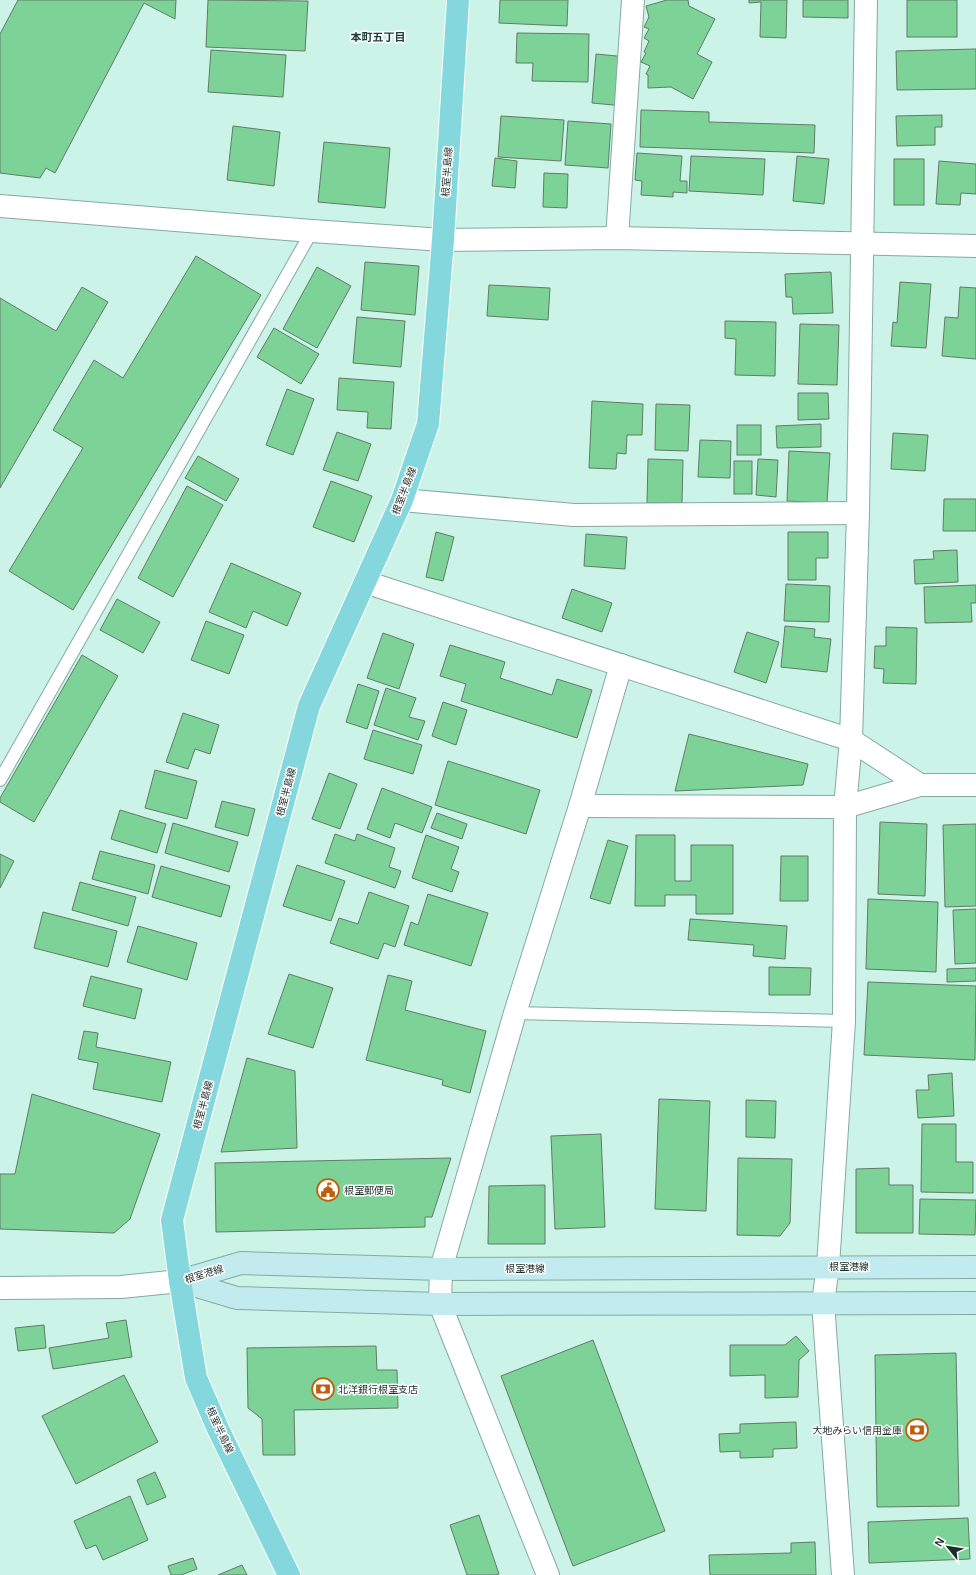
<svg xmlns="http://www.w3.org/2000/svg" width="976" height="1575" font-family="Helvetica,'Noto Sans JP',sans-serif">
  <rect width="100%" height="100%" fill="#ccf3e8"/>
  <!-- building -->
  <g fill="#7dd397" stroke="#617b67">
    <path d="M 18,0 L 176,0 L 175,19 L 144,3 L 55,173 L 46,168 L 40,178 L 0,173 L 0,34 Z"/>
    <path d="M 208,0 L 308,1 L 305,51 L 206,47 Z"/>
    <path d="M 500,0 L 568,0 L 567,26 L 499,23 Z"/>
    <path d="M 667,0 L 688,0 L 689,6 L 715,19 L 697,54 L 712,62 L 693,99 L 671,87 L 648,88 L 648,75 L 646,74 L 650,66 L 641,62 L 646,53 L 644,52 L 649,41 L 644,38 L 649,29 L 644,27 L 649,17 L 646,6 Z"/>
    <path d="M 749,0 L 787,0 L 786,38 L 760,37 L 761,2 L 749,3 Z"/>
    <path d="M 803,0 L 848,0 L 848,18 L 803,17 Z"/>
    <rect x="907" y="0" width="50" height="37"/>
    <path d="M 517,33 L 589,34 L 588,82 L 532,81 L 533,63 L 516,63 Z"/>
    <path d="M 976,49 L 976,89 L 897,90 L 896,51 Z"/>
    <path d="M 211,50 L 286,55 L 283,97 L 208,92 Z"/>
    <path d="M 596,54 L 627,57 L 624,106 L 592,103 Z"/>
    <path d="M 641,110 L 709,112 L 709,122 L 815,125 L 814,153 L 640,147 Z"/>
    <path d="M 942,115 L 942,127 L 935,127 L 935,145 L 897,146 L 896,116 Z"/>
    <path d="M 501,116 L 564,120 L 561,161 L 498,157 Z"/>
    <path d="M 568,121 L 611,124 L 608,168 L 565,165 Z"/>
    <path d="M 233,126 L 280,132 L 274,186 L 227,180 Z"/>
    <path d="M 324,142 L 390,148 L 385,208 L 318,202 Z"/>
    <path d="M 637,153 L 682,156 L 680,181 L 687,181 L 687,193 L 673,192 L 673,197 L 641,195 L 642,181 L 635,180 Z"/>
    <path d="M 691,156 L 765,159 L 763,195 L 689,191 Z"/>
    <path d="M 797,156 L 829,159 L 824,204 L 793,201 Z"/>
    <path d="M 495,158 L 517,161 L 515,188 L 492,186 Z"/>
    <rect x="894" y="159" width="30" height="46"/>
    <path d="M 939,161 L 976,164 L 976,194 L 961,193 L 960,205 L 936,204 Z"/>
    <path d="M 544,173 L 568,174 L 567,208 L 543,207 Z"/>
    <path d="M 196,256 L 261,295 L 73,610 L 9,571 L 83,448 L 53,430 L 94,360 L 123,378 Z"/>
    <path d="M 365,262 L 419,266 L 415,315 L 361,310 Z"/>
    <path d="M 317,267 L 351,286 L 317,348 L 283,329 Z"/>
    <path d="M 831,272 L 833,313 L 793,314 L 792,297 L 786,297 L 785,274 Z"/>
    <path d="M 900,282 L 931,284 L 926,348 L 891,346 L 893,322 L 897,323 Z"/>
    <path d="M 489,285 L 550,288 L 548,320 L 487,316 Z"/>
    <path d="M 82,287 L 108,302 L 0,488 L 0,298 L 56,331 Z"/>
    <path d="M 960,287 L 976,288 L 976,359 L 942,356 L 945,317 L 958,318 Z"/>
    <path d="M 357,317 L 405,321 L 401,367 L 353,363 Z"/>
    <path d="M 725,321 L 776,322 L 775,376 L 735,375 L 736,339 L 725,338 Z"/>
    <path d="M 800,324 L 839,325 L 837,385 L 798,384 Z"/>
    <path d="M 274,328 L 319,354 L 301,384 L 257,357 Z"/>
    <path d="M 339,378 L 394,382 L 391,429 L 367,428 L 368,412 L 337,410 Z"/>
    <path d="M 287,389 L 314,399 L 293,455 L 266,445 Z"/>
    <path d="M 798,393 L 828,393 L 829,419 L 798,420 Z"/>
    <path d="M 592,401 L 643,404 L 642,435 L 627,435 L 626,454 L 617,453 L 616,469 L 589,468 Z"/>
    <path d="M 656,404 L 690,405 L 688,451 L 655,450 Z"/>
    <path d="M 821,424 L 821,447 L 777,448 L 776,426 Z"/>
    <rect x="737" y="425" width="24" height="30"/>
    <path d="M 337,432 L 371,444 L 358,481 L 323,470 Z"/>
    <path d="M 893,433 L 928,435 L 925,471 L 891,469 Z"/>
    <path d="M 700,440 L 731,441 L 730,478 L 698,477 Z"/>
    <path d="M 789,451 L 830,453 L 827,503 L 787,501 Z"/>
    <path d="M 198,456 L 239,479 L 226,501 L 185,478 Z"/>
    <path d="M 648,459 L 683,460 L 682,503 L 647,503 Z"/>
    <path d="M 758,459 L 778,460 L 776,497 L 756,495 Z"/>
    <rect x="734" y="461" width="18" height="33"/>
    <path d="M 331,481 L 372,496 L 354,542 L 313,527 Z"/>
    <path d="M 187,486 L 223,505 L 173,597 L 138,578 Z"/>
    <path d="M 944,499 L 976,499 L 976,531 L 943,531 Z"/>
    <path d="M 436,532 L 454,537 L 443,581 L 426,577 Z"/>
    <path d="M 788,532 L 828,532 L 828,558 L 816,558 L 816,580 L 788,580 Z"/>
    <path d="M 586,534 L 627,537 L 625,569 L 584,566 Z"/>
    <path d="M 957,550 L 958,582 L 915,584 L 914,560 L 934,559 L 933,551 Z"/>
    <path d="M 231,563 L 301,593 L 287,626 L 253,611 L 246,628 L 209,612 Z"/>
    <path d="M 786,584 L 830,586 L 829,622 L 784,621 Z"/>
    <path d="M 976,585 L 976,603 L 971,603 L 972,622 L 925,623 L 924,587 Z"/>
    <path d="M 572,589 L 612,603 L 602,632 L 562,618 Z"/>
    <path d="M 117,599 L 160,622 L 143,653 L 100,630 Z"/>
    <path d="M 206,621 L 244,635 L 229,674 L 191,660 Z"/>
    <path d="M 785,626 L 815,629 L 814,637 L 831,639 L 827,672 L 781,667 Z"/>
    <path d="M 886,627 L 917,628 L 916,684 L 883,683 L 884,669 L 874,668 L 875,646 L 886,646 Z"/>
    <path d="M 747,632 L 779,642 L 766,683 L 734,672 Z"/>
    <path d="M 383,633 L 414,644 L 399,689 L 367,678 Z"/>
    <path d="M 450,645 L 505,662 L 500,678 L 552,695 L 557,679 L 592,690 L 577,738 L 461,701 L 466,684 L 440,676 Z"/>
    <path d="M 82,655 L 118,676 L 34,822 L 0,802 L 0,798 Z"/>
    <path d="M 358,684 L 379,691 L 367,729 L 346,722 Z"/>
    <path d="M 386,688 L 416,698 L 409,717 L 425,721 L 418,740 L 374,725 Z"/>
    <path d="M 443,702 L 467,710 L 456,745 L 432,736 Z"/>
    <path d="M 183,713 L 219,725 L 210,754 L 195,749 L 188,769 L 166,762 Z"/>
    <path d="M 373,730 L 422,745 L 413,774 L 364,759 Z"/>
    <path d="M 689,734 L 808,764 L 803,785 L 675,791 Z"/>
    <path d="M 448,761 L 540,790 L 526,834 L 435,805 Z"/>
    <path d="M 155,770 L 197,781 L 187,819 L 145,808 Z"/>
    <path d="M 329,773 L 357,784 L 340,829 L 312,819 Z"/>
    <path d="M 382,788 L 432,807 L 422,833 L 395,823 L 390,838 L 367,829 Z"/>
    <path d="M 222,801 L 255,809 L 248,836 L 215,827 Z"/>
    <path d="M 120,810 L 166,824 L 157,853 L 111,839 Z"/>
    <path d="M 437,813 L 467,824 L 462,839 L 431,828 Z"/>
    <path d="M 880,822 L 927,824 L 925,896 L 878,894 Z"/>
    <path d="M 173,823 L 238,842 L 229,872 L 165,853 Z"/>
    <path d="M 976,824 L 976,906 L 945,907 L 943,825 Z"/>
    <path d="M 335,834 L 355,841 L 357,834 L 395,848 L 389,867 L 401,871 L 395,888 L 325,863 Z"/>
    <path d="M 426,835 L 459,847 L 451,869 L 459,872 L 452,892 L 412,878 Z"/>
    <path d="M 636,835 L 675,835 L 675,881 L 691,881 L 691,845 L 733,845 L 733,914 L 696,914 L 696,895 L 665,895 L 665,906 L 635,906 Z"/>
    <path d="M 608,840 L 628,846 L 610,904 L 590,898 Z"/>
    <path d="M 100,851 L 155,865 L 148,894 L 92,879 Z"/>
    <path d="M 0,854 L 14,861 L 0,888 Z"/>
    <path d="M 781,856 L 808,856 L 808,901 L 780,901 Z"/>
    <path d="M 297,865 L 345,881 L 331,921 L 283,906 Z"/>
    <path d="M 161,866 L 230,886 L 221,917 L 152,897 Z"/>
    <path d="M 80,882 L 136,897 L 128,926 L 72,910 Z"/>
    <path d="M 369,892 L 409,906 L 395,947 L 384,943 L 378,959 L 330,943 L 339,918 L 358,924 Z"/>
    <path d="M 428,894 L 488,913 L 471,966 L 404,945 L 411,922 L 418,925 Z"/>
    <path d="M 868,899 L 938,902 L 936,972 L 866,969 Z"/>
    <path d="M 976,909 L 976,963 L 955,964 L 953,910 Z"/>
    <path d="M 43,912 L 117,931 L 108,967 L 34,948 Z"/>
    <path d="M 690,919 L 787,926 L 785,959 L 753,956 L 754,945 L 688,940 Z"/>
    <path d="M 138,926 L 197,943 L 187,980 L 127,962 Z"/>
    <path d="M 769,967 L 811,968 L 810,995 L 769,995 Z"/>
    <path d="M 976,968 L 976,981 L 947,982 L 947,969 Z"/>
    <path d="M 289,974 L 333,988 L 313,1048 L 268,1034 Z"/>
    <path d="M 388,975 L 412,981 L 405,1010 L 486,1031 L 470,1093 L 442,1085 L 443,1080 L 366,1060 Z"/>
    <path d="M 91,976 L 142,989 L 135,1019 L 83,1006 Z"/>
    <path d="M 868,982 L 976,986 L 975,1060 L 864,1055 Z"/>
    <path d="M 84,1031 L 98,1033 L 96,1047 L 171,1062 L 162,1102 L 93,1089 L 98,1063 L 78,1059 Z"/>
    <path d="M 247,1058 L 295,1071 L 297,1148 L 221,1152 Z"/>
    <path d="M 952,1073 L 954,1116 L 918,1118 L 916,1090 L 929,1090 L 928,1075 Z"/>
    <path d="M 32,1094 L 160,1134 L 130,1219 L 114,1233 L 0,1229 L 0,1174 L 15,1174 Z"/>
    <path d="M 659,1099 L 710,1101 L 706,1211 L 655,1209 Z"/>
    <path d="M 746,1100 L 776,1101 L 775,1138 L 746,1137 Z"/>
    <path d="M 922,1124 L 956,1124 L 956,1162 L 973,1162 L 973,1193 L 921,1192 Z"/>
    <path d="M 601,1134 L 605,1227 L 555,1229 L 551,1136 Z"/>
    <path d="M 451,1158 L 432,1217 L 425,1217 L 425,1227 L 216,1232 L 215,1163 Z"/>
    <path d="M 738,1158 L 792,1159 L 790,1223 L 780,1236 L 737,1235 Z"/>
    <path d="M 889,1168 L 889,1185 L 913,1185 L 913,1233 L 856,1233 L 856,1169 Z"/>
    <path d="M 545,1185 L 545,1244 L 488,1244 L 489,1186 Z"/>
    <path d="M 920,1199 L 976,1200 L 975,1235 L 919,1234 Z"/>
    <path d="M 126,1320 L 132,1357 L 53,1369 L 49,1348 L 109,1338 L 106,1323 Z"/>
    <path d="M 44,1325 L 46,1348 L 18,1351 L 15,1328 Z"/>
    <path d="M 796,1336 L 809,1351 L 799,1360 L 798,1397 L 765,1398 L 765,1375 L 730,1376 L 730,1345 L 785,1345 Z"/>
    <path d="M 593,1340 L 665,1531 L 573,1566 L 501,1376 Z"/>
    <path d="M 376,1346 L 377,1370 L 397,1370 L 398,1408 L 294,1410 L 295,1455 L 263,1455 L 262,1419 L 248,1408 L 247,1348 Z"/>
    <path d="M 956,1353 L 959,1506 L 877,1507 L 875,1355 Z"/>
    <path d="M 124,1375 L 158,1442 L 76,1484 L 42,1416 Z"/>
    <path d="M 796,1422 L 797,1448 L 773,1449 L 773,1457 L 740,1458 L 740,1451 L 720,1452 L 719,1434 L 740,1433 L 740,1424 Z"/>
    <path d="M 155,1472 L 166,1497 L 147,1505 L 137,1480 Z"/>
    <path d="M 130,1496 L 148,1540 L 103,1560 L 96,1545 L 86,1549 L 74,1521 Z"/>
    <path d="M 479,1515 L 499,1574 L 495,1575 L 467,1575 L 450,1525 Z"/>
    <path d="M 968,1518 L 970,1559 L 869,1563 L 868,1522 Z"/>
    <path d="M 815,1542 L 816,1575 L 710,1575 L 709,1555 L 791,1553 L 791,1543 Z"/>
    <path d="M 193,1558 L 197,1569 L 181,1575 L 171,1575 L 168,1566 Z"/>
    <path d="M 242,1565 L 247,1575 L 218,1575 Z"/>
  </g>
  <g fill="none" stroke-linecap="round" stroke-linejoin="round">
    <!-- service casing -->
    <g stroke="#85aaa0" stroke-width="14">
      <g id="service">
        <path d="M 0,780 L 312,231"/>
        <path d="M 515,1013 L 844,1021"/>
      </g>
    </g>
    <!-- minor casing -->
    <g stroke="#85aaa0" stroke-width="24">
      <g id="minor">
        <path d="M 0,206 L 312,231 L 443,240 L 617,238 L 976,246"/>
        <path d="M 617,238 L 633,0"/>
        <path d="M 402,500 L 574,515 L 858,513"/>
        <path d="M 0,1288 L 121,1287 L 180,1281"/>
      </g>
    </g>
    <!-- tertiary casing -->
    <g stroke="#85aaa0" stroke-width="24">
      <g id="tertiary">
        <path d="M 365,582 L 851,740 L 920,785 L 976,785"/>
        <path d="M 580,806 L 845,807 L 920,785"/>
        <path d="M 548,1575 L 440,1304 L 441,1269 L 515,1013 L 580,806 L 621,665"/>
        <path d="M 843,1575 L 823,1303 L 828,1266 L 844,1021 L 845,807 L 851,740 L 858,513 L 866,0"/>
      </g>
    </g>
    <!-- secondary casing -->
    <g stroke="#85aaa0" stroke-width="24">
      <g id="secondary">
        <path d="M 180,1281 L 237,1298 L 440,1304 L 976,1303"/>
        <path d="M 180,1281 L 241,1263 L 441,1269 L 976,1267"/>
      </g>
    </g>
    <!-- primary casing -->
    <g stroke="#fff" stroke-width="24">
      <path id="primary" d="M 289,1575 L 219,1431 L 196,1378 L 180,1281 L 172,1220 L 309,706 L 402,500 L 428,424 L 443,240 L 458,0"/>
    </g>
    <!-- service -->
    <use href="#service" stroke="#fff" stroke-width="12"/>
    <!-- minor -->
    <use href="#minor" stroke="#fff" stroke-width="22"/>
    <!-- tertiary -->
    <use href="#tertiary" stroke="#fff" stroke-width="22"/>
    <!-- secondary -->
    <use href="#secondary" stroke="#c1ebee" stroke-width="22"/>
    <!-- primary -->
    <use href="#primary" stroke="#83d7dd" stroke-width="22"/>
  </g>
  <!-- icons -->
  <defs>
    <g id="civic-ring" transform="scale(1.15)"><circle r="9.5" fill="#fff" stroke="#bc600b" stroke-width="1.5"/><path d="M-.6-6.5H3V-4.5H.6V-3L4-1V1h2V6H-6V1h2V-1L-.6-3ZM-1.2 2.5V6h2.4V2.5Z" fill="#bc600b"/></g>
    <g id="bank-ring" transform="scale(1.15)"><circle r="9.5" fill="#fff" stroke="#bc600b" stroke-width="1.5"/><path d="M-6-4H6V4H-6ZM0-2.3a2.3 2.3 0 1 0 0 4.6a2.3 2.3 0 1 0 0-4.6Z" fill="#bc600b"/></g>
  </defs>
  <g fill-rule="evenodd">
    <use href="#civic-ring" x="328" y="1190"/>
    <use href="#bank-ring" x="323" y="1389"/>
    <use href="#bank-ring" x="917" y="1430"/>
  </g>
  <g text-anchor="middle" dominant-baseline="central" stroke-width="3" stroke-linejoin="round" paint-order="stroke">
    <!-- street labels -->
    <g font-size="10" fill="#1e2c29" stroke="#fff">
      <text transform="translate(447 172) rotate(-86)">根室半島線</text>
      <text transform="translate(404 491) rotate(-69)">根室半島線</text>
      <text transform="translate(286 792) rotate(-75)">根室半島線</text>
      <text transform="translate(203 1105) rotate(-75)">根室半島線</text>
      <text x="849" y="1266">根室港線</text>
      <text x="525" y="1268">根室港線</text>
      <text transform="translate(204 1274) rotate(-17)">根室港線</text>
      <text transform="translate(220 1430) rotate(65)">根室半島線</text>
    </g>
    <!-- poi labels -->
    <g font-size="10" fill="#1e2c29" stroke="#fff" text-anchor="start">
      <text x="344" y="1190">根室郵便局</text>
      <text x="338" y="1389">北洋銀行根室支店</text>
      <text x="902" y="1430" text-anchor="end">大地みらい信用金庫</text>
    </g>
    <!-- neighbourhood labels -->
    <g font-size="11" font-weight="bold" fill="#1c3e36" stroke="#fff">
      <text x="378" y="37">本町五丁目</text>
    </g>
  </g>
  <!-- north arrow -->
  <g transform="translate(948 1547) rotate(300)" stroke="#ffffff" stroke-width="3" paint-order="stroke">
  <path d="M0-3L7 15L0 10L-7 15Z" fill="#1e2c29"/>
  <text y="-6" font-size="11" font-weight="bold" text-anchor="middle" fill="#1e2c29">N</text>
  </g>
</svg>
